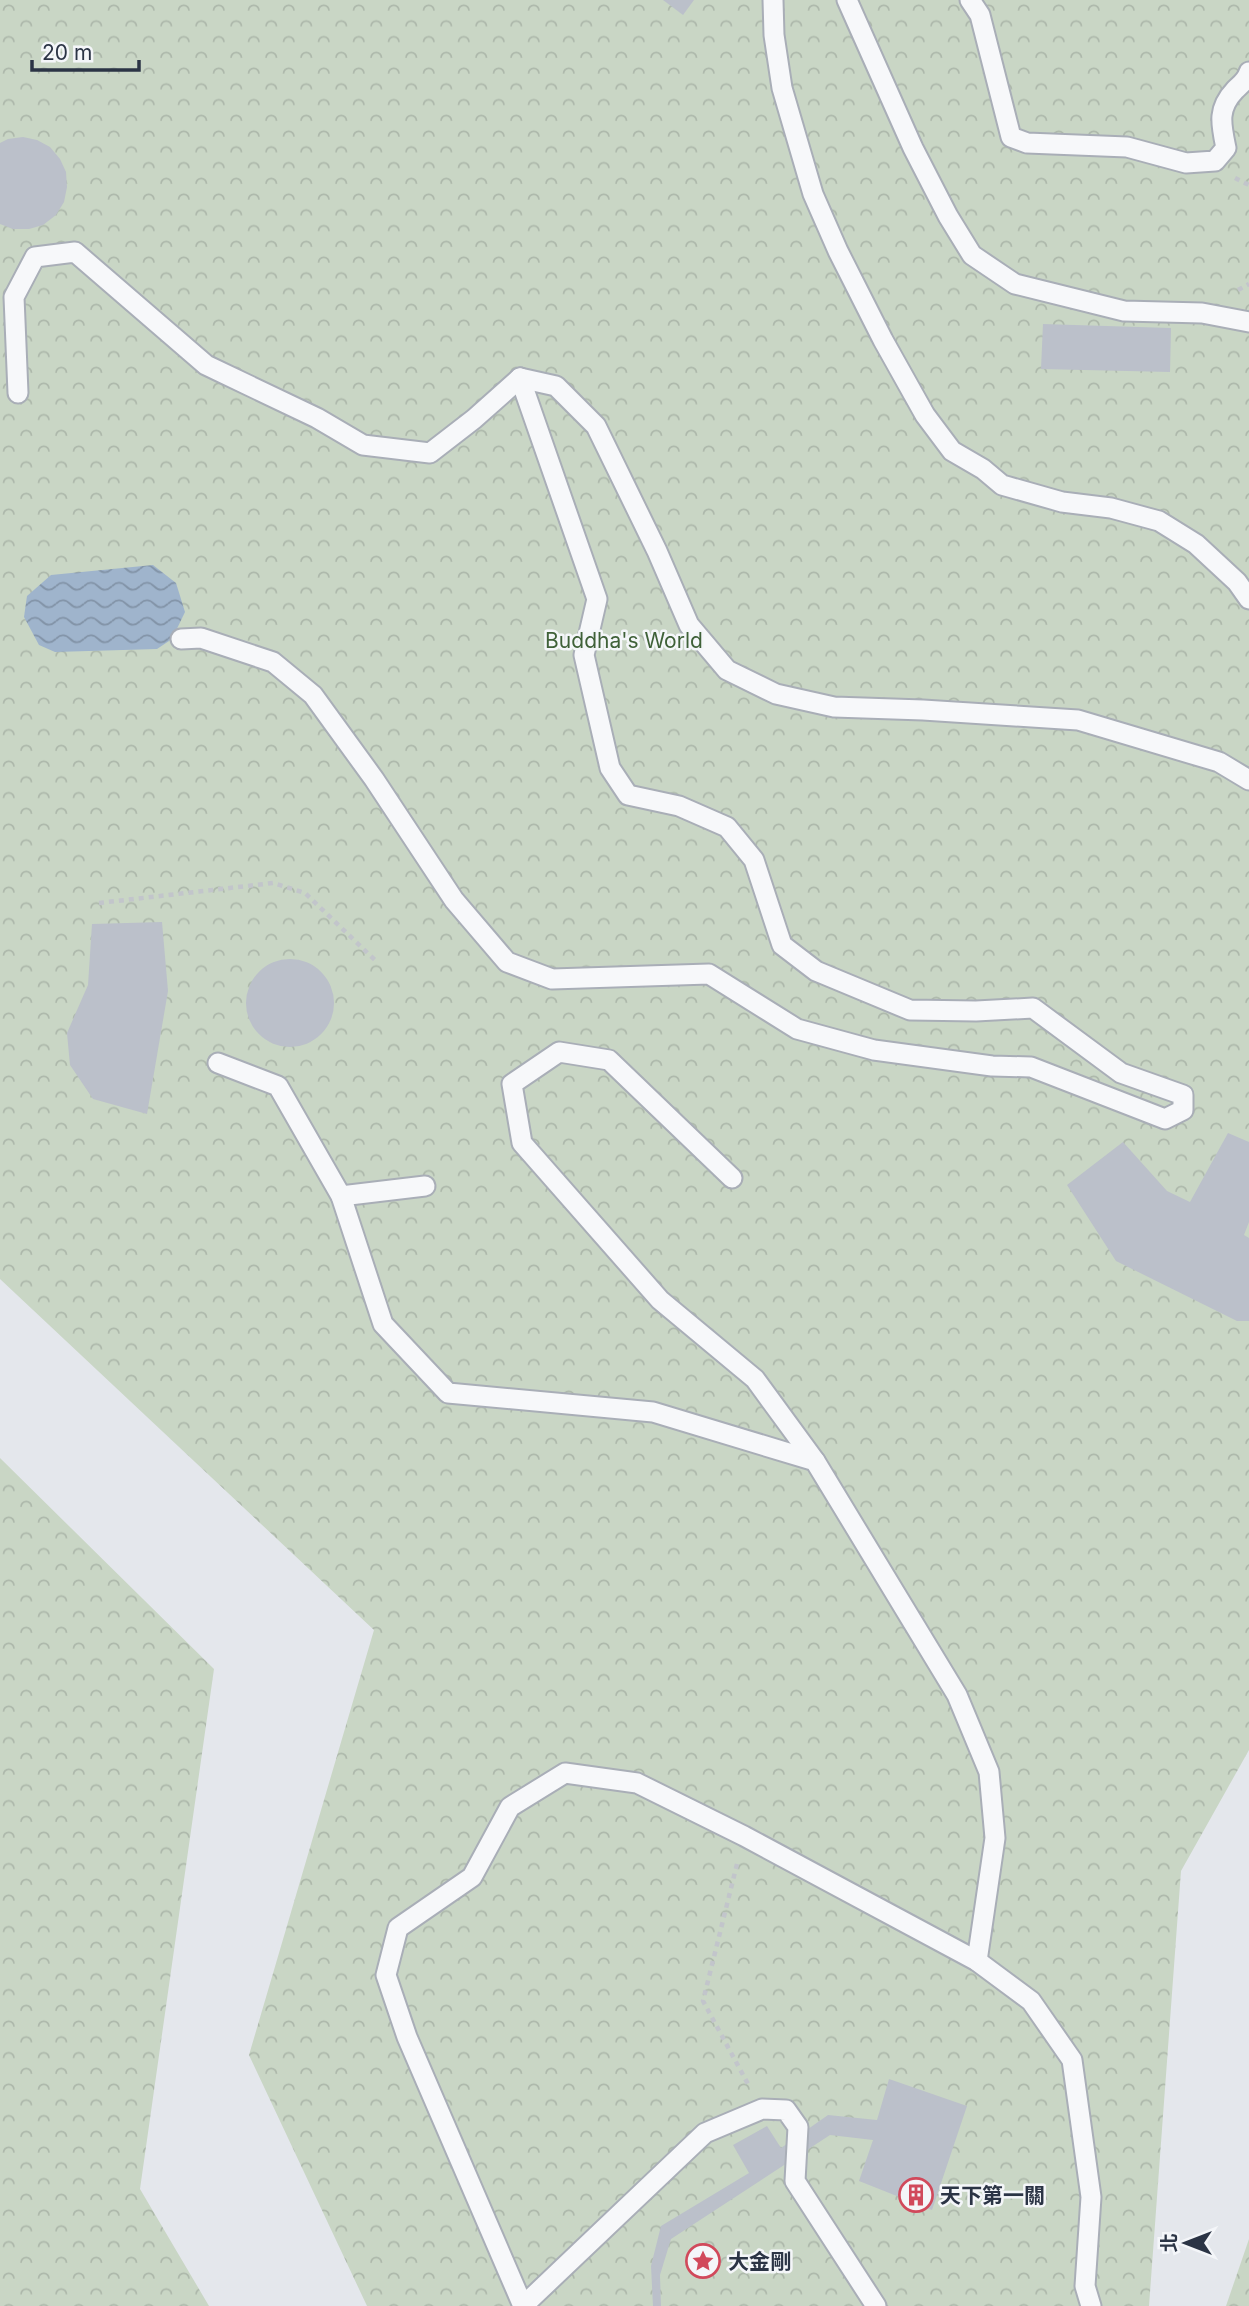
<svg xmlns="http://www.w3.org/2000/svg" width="1249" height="2306" font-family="Inter,'Noto Sans TC',sans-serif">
  <defs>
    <pattern id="forest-crowns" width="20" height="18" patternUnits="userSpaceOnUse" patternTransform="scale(1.75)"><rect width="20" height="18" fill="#c9d6c5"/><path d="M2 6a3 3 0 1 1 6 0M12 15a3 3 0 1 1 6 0" fill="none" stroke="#adb8ab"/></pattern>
    <pattern id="water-waves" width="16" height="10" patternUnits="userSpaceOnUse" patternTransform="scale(1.75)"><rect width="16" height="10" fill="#9fb4cc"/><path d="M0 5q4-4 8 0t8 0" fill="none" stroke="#8293a7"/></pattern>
  </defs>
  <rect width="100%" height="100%" fill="#e4e7ec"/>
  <!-- forest -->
  <g fill="url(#forest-crowns)">
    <path d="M 0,0 L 1249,0 L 1249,1750 L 1181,1871 L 1149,2306 L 367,2306 L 249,2055 L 374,1630 L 0,1279 Z"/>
    <path d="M 0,1458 L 214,1669 L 140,2189 L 209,2306 L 0,2306 Z"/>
    <path d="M 1249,2239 L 1249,2306 L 1226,2306 Z"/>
  </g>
  <!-- water -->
  <path fill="url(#water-waves)" d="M 153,565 L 176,583 L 185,612 L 172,639 L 157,649 L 55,652 L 39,645 L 24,617 L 27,596 L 51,575 Z"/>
  <!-- building -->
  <g fill="#bbc0ca">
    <path d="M 663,0 L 694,0 L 683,15 Z"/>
    <path d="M 23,137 L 37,140 L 50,147 L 60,159 L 66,172 L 67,187 L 64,202 L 56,215 L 43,225 L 29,229 L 13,229 L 0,224 L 0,143 L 8,139 Z"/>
    <path d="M 1043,324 L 1171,328 L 1170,372 L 1041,369 Z"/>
    <path d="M 162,922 L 168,991 L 147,1114 L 93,1099 L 70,1065 L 67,1033 L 88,985 L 92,924 Z"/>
    <circle cx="290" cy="1003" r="44"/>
    <path d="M 1228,1133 L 1249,1142 L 1249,1222 L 1244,1235 L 1249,1238 L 1249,1321 L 1237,1321 L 1116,1261 L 1067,1185 L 1123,1142 L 1167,1191 L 1190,1202 Z"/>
    <path d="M 889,2079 L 967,2106 L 932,2210 L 859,2181 L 873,2140 L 830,2135 L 671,2239 L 660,2275 L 661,2306 L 653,2306 L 651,2266 L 661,2226 L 749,2173 L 733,2145 L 767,2126 L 781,2148 L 828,2115 L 877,2120 Z"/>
  </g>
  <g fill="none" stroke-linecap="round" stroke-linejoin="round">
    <!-- lane casing -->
    <g stroke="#a9aeb7" stroke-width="23">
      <g id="lane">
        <path d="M 773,0 L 774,35 L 782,88 L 813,194 L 838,251 L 883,340 L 925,415 L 952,451 L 983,469 L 1002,485 L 1062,502 L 1111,508 L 1159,521 L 1196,544 L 1237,582 L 1249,599"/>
        <path d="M 847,0 L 913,148 L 948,216 L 972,255 L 1015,284 L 1124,311 L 1202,313 L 1249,322"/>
        <path d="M 970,0 L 980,15 L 1011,137 L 1027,143 L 1127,147 L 1186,163 L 1215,161 L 1226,148 C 1221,124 1217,109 1235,90 C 1241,84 1247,80 1249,72"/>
        <path d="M 520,378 L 556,386 L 596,426 L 657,551 L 689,625 L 727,670 L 776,694 L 834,707 L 923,710 L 1078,720 L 1219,762 L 1249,780"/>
        <path d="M 18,393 L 14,297 L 35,257 L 75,252 L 206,365 L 317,418 L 363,445 L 430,453 L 474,419 L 520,378"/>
        <path d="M 181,639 L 201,638 L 273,662 L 313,695 L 374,779 L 454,900 L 507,962 L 552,979 L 709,974 L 797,1029 L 874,1050 L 992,1066 L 1031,1067 L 1165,1119 L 1183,1110 L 1183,1095 L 1121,1073 L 1033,1008 L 976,1011 L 910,1010 L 816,971 L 782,945 L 754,860 L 727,827 L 679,806 L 628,795 L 610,768 L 584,655 L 597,599 L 520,378"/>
        <path d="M 218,1063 L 278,1086 L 341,1196 L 383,1324 L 448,1393 L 653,1412 L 815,1461 L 957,1695 L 989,1772 L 995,1838 L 977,1961"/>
        <path d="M 732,1178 L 609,1060 L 559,1052 L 512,1084 L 522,1143 L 660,1300 L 755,1379 L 815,1461"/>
        <path d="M 341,1196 L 425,1186"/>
        <path d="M 523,2306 L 407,2037 L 386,1975 L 398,1928 L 472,1877 L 510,1807 L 565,1773 L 637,1783 L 744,1836 L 977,1961 L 1031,2001 L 1072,2060 L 1091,2197 L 1085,2286 L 1091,2306"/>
        <path d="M 523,2306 L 705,2133 L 762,2109 L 786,2110 L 798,2127 L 795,2181 L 876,2306"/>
      </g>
    </g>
    <!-- path -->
    <g stroke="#c2c5cb" stroke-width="4.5" stroke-dasharray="5 5" stroke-linecap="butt">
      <path d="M 1235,178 L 1249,185"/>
      <path d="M 1238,290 L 1249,284"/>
      <path d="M 99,903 L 273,883 L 305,893 L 378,963"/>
      <path d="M 737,1864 L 703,2001 L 748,2084"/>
    </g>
    <!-- lane -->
    <use href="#lane" stroke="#f7f8fa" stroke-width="19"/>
  </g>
  <!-- icons -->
  <defs>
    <g id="building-ring" transform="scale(1.75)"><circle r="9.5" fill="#f4f6f9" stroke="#d1495b" stroke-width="1.5"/><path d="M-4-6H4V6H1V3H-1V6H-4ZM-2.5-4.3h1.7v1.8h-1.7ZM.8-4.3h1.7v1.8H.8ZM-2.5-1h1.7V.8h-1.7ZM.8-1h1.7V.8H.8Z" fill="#d1495b"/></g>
    <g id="sight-ring" transform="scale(1.75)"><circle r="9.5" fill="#f4f6f9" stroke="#d1495b" stroke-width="1.5"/><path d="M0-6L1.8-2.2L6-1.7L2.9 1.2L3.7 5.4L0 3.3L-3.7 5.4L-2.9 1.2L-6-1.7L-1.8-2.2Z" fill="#d1495b"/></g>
  </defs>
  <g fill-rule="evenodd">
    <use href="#building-ring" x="916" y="2195"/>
    <use href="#sight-ring" x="703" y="2261"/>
  </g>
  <g text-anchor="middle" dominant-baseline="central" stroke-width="5" stroke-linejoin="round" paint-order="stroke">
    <!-- park labels -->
    <g font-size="21" fill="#3f6138" stroke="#f4f6f9">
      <text x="624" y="640">Buddha's World</text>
    </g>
    <!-- poi labels -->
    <g font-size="21" font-weight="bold" fill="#2b3445" stroke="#f4f6f9" text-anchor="start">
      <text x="940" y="2195">天下第一關</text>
      <text x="728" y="2261">大金剛</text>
    </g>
  </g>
  <!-- north arrow -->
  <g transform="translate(1186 2243) rotate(270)" stroke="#f4f6f9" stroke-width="5" paint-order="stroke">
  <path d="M0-5L12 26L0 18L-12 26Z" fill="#2b3445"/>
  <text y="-10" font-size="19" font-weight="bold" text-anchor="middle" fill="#2b3445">北</text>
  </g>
  <!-- scale -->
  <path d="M32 60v10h107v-10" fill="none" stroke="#2b3445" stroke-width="3.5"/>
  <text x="42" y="60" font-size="21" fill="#2b3445" stroke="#f4f6f9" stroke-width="5" paint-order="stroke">20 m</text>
</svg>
